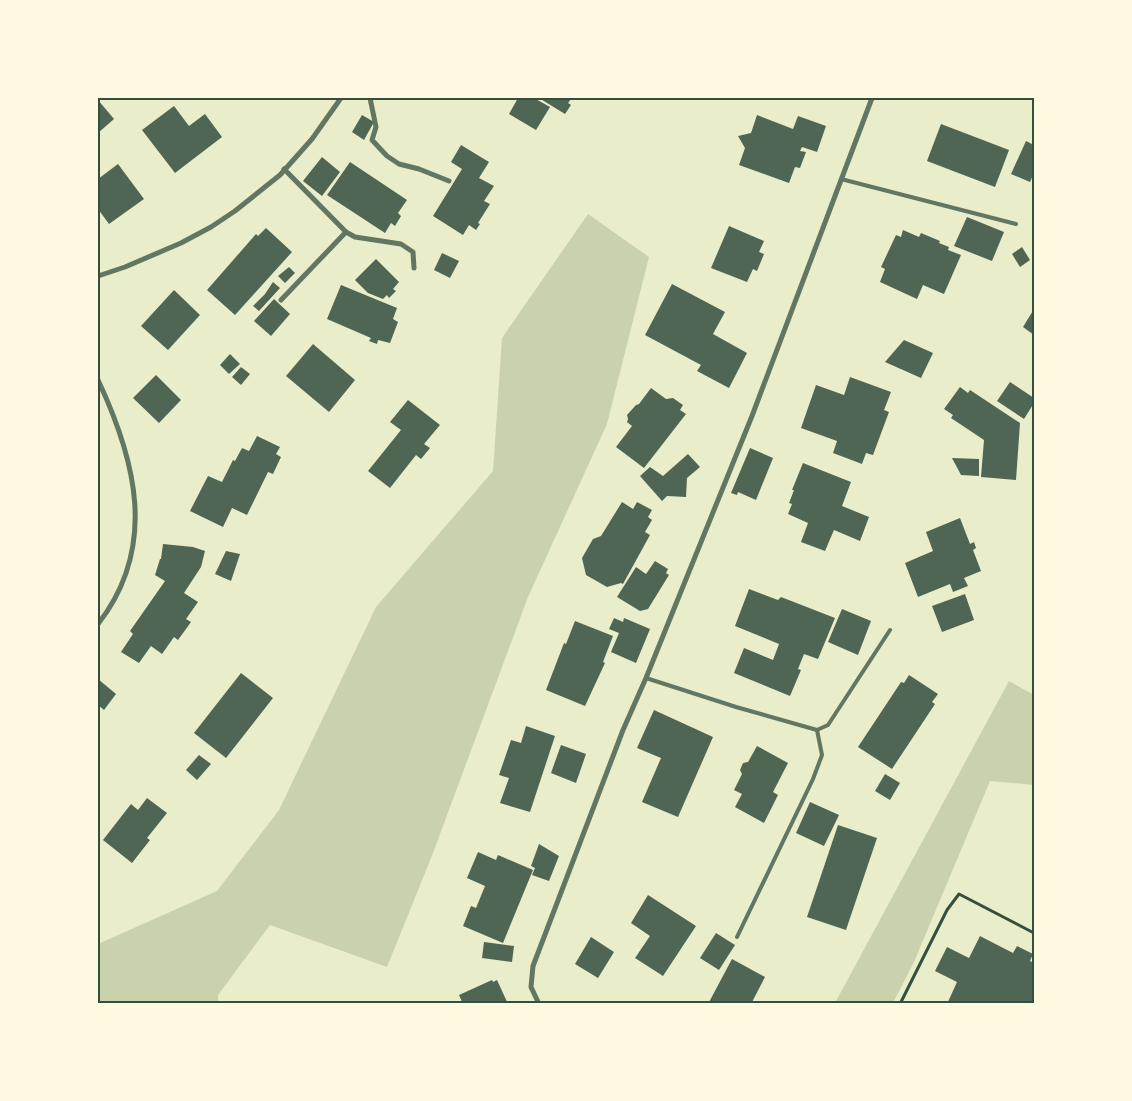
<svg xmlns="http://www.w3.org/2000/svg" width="1132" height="1101" font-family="Mulish,sans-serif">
  <rect width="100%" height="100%" fill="#e9edc9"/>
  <!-- green -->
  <g fill="#cad2ad">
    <path d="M 588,214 L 649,257 L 607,424 L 528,597 L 433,853 L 387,967 L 270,925 L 218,995 L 218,1003 L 98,1003 L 98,944 L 217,891 L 279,810 L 376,607 L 493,471 L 502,338 Z"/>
    <path d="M 1009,681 L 1034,695 L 1034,785 L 990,781 L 914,962 L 893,1003 L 835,1003 Z"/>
  </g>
  <!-- building -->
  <g fill="#4f6655">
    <path d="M 518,98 L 534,98 L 550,107 L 536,130 L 509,114 Z"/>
    <path d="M 539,98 L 572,98 L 568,103 L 571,105 L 565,114 Z"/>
    <path d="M 98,100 L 114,119 L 98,133 Z"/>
    <path d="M 174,106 L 189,126 L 205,114 L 222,137 L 175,173 L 142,130 Z"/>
    <path d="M 362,115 L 374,122 L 364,140 L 352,132 Z"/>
    <path d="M 757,115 L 793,129 L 798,116 L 826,126 L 817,152 L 802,147 L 800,151 L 806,152 L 800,168 L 795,167 L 789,183 L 739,165 L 745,148 L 738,136 L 751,133 Z"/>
    <path d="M 941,124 L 1009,150 L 995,187 L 927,161 Z"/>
    <path d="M 1026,141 L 1034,145 L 1034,173 L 1030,182 L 1011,174 Z"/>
    <path d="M 461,145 L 489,162 L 479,178 L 494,186 L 484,201 L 490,204 L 478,223 L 480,224 L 476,230 L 469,225 L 463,235 L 433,216 L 462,169 L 451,162 Z"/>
    <path d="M 322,157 L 340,172 L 322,196 L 303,181 Z"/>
    <path d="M 350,162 L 407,200 L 398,213 L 401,216 L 395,226 L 391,223 L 385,233 L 327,195 Z"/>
    <path d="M 118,164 L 144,199 L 109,224 L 98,209 L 98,179 Z"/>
    <path d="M 967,217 L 1004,232 L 992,261 L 954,246 Z"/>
    <path d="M 729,226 L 764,241 L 759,252 L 764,254 L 757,271 L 753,269 L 747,282 L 711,268 Z"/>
    <path d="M 266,228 L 292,252 L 235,315 L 207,290 L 256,234 L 258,236 Z"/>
    <path d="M 903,230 L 919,237 L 921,233 L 940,241 L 939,243 L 949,247 L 948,250 L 961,255 L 944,294 L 923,285 L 917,299 L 880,282 L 885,269 L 881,267 L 896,235 L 901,237 Z"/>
    <path d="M 1022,247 L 1030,260 L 1020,267 L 1012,254 Z"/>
    <path d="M 442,253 L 459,261 L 450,278 L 434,270 Z"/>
    <path d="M 376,259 L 399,282 L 393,289 L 396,291 L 389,298 L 387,295 L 383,299 L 368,293 L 355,280 Z"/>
    <path d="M 289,267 L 295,273 L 285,283 L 278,276 Z"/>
    <path d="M 273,282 L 280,288 L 259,311 L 253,306 L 265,294 Z"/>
    <path d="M 672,284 L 725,312 L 713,334 L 747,353 L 729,388 L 697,371 L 701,365 L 645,335 Z"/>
    <path d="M 341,285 L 397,308 L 393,319 L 398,322 L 390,343 L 378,340 L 377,344 L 369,341 L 371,338 L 327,319 Z"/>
    <path d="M 174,290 L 200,315 L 168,350 L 141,326 Z"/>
    <path d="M 274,299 L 290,314 L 271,336 L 254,321 Z"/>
    <path d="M 1034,309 L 1034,335 L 1023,327 Z"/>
    <path d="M 904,340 L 933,353 L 921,378 L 885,362 Z"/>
    <path d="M 313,344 L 355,380 L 329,412 L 286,376 Z"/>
    <path d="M 230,354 L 240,364 L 229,374 L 220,365 Z"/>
    <path d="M 241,367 L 250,374 L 241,385 L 232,377 Z"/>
    <path d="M 156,375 L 181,400 L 159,423 L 133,398 Z"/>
    <path d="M 850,377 L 891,392 L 884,410 L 889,412 L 873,455 L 866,453 L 862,464 L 833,453 L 837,441 L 801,428 L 816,385 L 844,395 Z"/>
    <path d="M 1010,382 L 1034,398 L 1034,403 L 1024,419 L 997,401 Z"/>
    <path d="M 960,387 L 968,393 L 970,390 L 1020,423 L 1016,480 L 981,477 L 984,440 L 951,418 L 953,415 L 944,409 Z"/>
    <path d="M 651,388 L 666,399 L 673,398 L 683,405 L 680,410 L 686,414 L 644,468 L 616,447 L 632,426 L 627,422 L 628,419 L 627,415 L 636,405 L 639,404 Z"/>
    <path d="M 408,400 L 440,425 L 424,444 L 430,448 L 421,459 L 416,455 L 390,488 L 368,471 L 401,430 L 390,422 Z"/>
    <path d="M 257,436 L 280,447 L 276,454 L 281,457 L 273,474 L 268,472 L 247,515 L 232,508 L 223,527 L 190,511 L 208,476 L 222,482 L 233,460 L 235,461 L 242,448 L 249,451 Z"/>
    <path d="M 750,448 L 773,458 L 756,500 L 738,492 L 737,495 L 731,493 Z"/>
    <path d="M 688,454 L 700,467 L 687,478 L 686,497 L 667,496 L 662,501 L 640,476 L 650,467 L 663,476 Z"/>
    <path d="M 952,458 L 979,459 L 979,476 L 961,475 Z"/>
    <path d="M 803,463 L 851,482 L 842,506 L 869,517 L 860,541 L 834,530 L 825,551 L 801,542 L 808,523 L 788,514 L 792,504 L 789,503 L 794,490 L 792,490 Z"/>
    <path d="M 622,502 L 633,509 L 637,502 L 652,510 L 648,517 L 652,520 L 645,532 L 650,535 L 623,584 L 621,583 L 607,587 L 586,575 L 582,558 L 593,539 L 601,536 Z"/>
    <path d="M 960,518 L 970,544 L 974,542 L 976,548 L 973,550 L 981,571 L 964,578 L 968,586 L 953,592 L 950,584 L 918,597 L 905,563 L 933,551 L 926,532 Z"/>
    <path d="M 163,544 L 193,547 L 205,551 L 201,567 L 184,593 L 198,602 L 186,619 L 191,622 L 178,640 L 174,637 L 162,654 L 151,646 L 139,663 L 121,652 L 133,634 L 130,631 L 165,581 L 155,575 L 160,559 L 161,559 Z"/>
    <path d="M 226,551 L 240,554 L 231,581 L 215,574 Z"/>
    <path d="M 655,561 L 668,569 L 666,573 L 669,575 L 648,609 L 640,611 L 617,597 L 636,567 L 646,574 Z"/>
    <path d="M 749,589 L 778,600 L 781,597 L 835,618 L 818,659 L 804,654 L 798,669 L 801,670 L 790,696 L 734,673 L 744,648 L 773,660 L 779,644 L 735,626 Z"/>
    <path d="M 965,594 L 974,620 L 942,632 L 932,606 Z"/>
    <path d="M 842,609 L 871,621 L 858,655 L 828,642 Z"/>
    <path d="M 614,618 L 623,622 L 624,618 L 650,629 L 636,663 L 611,652 L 619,633 L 609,629 Z"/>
    <path d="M 575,621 L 613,636 L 603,662 L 605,663 L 585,706 L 546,690 L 564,643 L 566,644 Z"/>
    <path d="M 241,673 L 273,698 L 226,758 L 194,733 Z"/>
    <path d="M 909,675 L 938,694 L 932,702 L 935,704 L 892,769 L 858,747 L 901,682 L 904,683 Z"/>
    <path d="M 98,679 L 116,694 L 104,710 L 98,705 Z"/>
    <path d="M 654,710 L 713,737 L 678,817 L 642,802 L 661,758 L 637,748 Z"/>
    <path d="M 526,726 L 555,736 L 530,812 L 500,803 L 509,778 L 499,775 L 511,740 L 521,743 Z"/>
    <path d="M 561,745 L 586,754 L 576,783 L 551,773 Z"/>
    <path d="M 757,746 L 788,763 L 773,792 L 778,795 L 764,823 L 735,807 L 742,794 L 734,790 L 742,774 L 740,770 L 743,763 L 748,762 Z"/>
    <path d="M 199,755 L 211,764 L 197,780 L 186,770 Z"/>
    <path d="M 885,774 L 900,783 L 890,800 L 875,791 Z"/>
    <path d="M 147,798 L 167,813 L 147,838 L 150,840 L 132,863 L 103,840 L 131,804 L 138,810 Z"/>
    <path d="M 810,802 L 839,815 L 824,846 L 796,833 Z"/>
    <path d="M 838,825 L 877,838 L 846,930 L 807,917 Z"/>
    <path d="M 539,844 L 559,856 L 549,881 L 532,875 L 535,868 L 531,866 Z"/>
    <path d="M 478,852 L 496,860 L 498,855 L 533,870 L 503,943 L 463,926 L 471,906 L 476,908 L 485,886 L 467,878 Z"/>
    <path d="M 648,895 L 696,926 L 663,976 L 635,958 L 650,936 L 631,923 Z"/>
    <path d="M 716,933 L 735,945 L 719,970 L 700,958 Z"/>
    <path d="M 980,936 L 1013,953 L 1017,946 L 1033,954 L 1030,961 L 1034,963 L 1034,1004 L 947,1004 L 957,982 L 935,971 L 947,947 L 969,958 Z"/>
    <path d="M 591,937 L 614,952 L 598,978 L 575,964 Z"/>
    <path d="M 484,942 L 514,946 L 512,962 L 482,958 Z"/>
    <path d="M 732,959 L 765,977 L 751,1004 L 708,1004 Z"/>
    <path d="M 492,980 L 493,982 L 497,980 L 508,1004 L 463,1004 L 459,995 Z"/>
  </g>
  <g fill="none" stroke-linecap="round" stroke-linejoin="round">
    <!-- path -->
    <path stroke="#344e41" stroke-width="3" d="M 900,1004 L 947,910 L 959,894 L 1034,933"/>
    <!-- service -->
    <g stroke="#617663" stroke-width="4">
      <path d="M 841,179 L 1016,224"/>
      <path d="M 646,678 L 736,707 L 817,730 L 828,725 L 890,630"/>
      <path d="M 737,937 L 813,779 L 822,755 L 817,730"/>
    </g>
    <!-- minor -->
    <g stroke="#617663" stroke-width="5">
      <path d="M 370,98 L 376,127 L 372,140 L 387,156 L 399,164 L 419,169 L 449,181"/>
      <path d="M 284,169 L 346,232 L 355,237 L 401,244 L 413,252 L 414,268"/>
      <path d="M 98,276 L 125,267 L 181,243 L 211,227 L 235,211 L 280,175 L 312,139 L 341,98"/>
      <path d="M 281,300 L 346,232"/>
      <path d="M 98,380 C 136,461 158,547 98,624"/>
      <path d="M 539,1004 L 531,987 L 533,966 L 623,730 L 646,678 L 752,416 L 872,98"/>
    </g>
  </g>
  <!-- border -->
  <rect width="1132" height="1101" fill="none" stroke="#fefae0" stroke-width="198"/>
  <rect x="99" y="99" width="934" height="903" fill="none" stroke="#344e41" stroke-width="2"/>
</svg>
